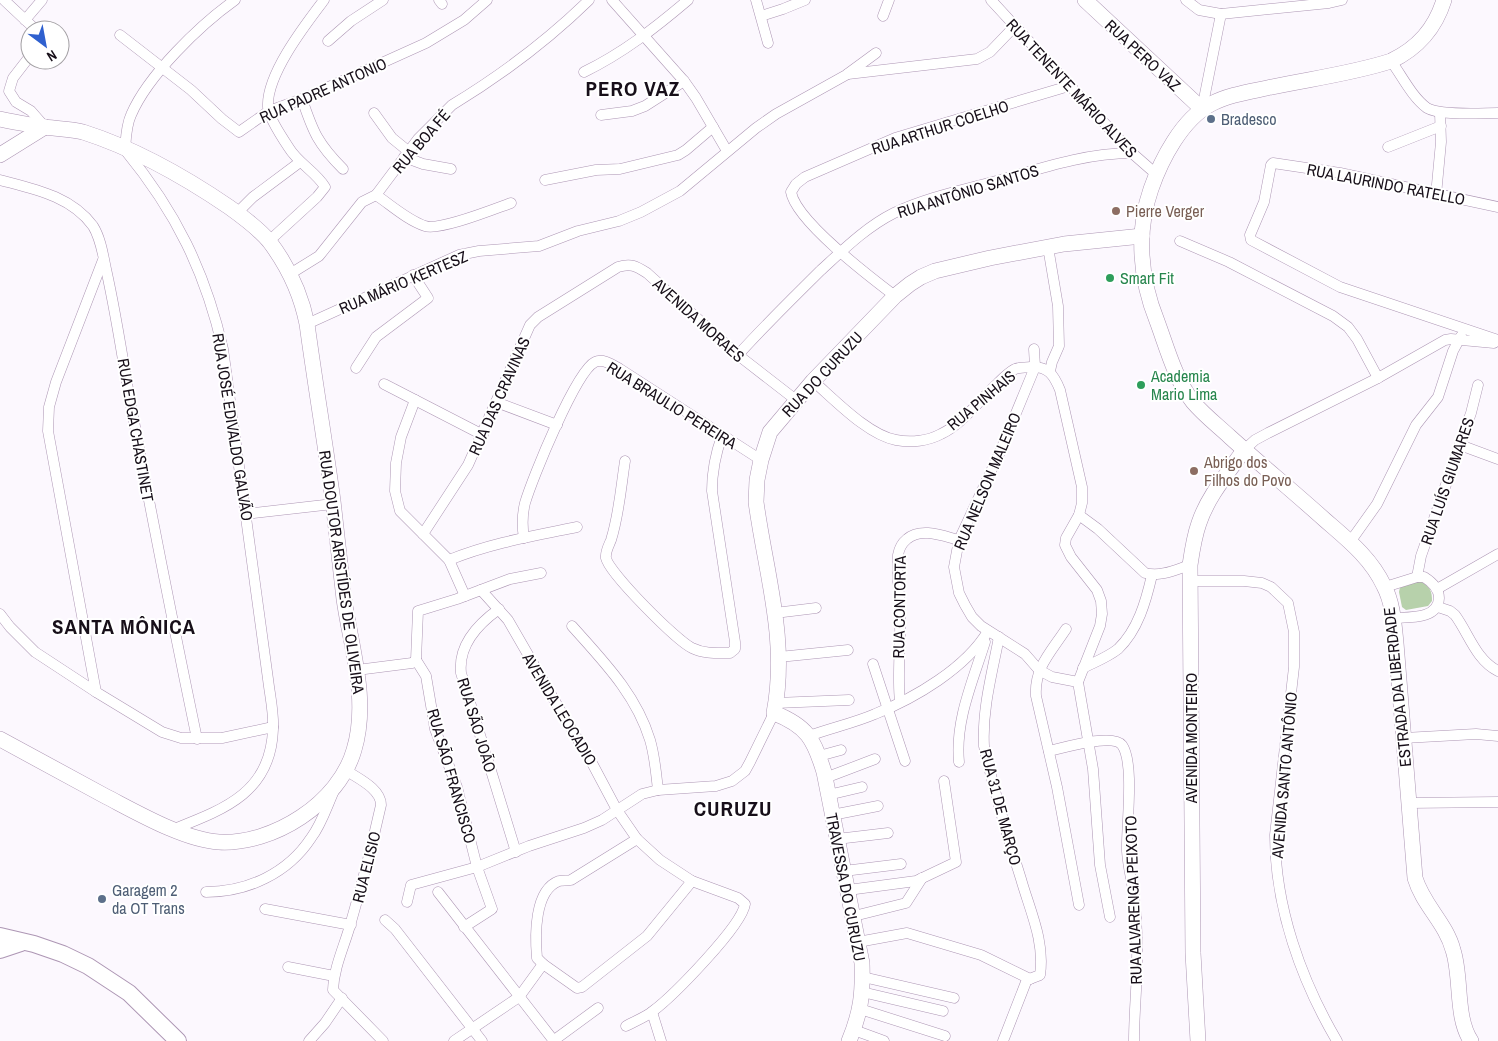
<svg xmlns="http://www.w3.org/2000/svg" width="1498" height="1041" font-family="'Archivo Narrow',sans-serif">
  <rect width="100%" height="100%" fill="#fcf8fe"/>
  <!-- green -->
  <path fill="#b7d1ab" d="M 1420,581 C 1430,586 1432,591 1432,601 L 1428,606 L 1406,610 L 1402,607 L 1399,592 L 1400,587 L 1405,584 Z"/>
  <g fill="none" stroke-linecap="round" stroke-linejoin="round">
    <!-- street casing -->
    <g stroke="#ad96b4" stroke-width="11">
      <g id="street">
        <path d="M 4,0 L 36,30"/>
        <path d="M 439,0 L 442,4"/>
        <path d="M 612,0 L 684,81 L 696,98 L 727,151"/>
        <path d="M 756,0 L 768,43"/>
        <path d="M 991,0 L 1132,153 L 1156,174"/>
        <path d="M 1186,0 L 1199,10 L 1221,14 L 1329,3 L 1342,0"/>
        <path d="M 761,16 L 783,9 L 805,0"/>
        <path d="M 883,16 L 889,0"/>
        <path d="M 25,20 L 42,0"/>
        <path d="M 120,35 L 191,90 L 222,119 L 239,132 L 269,111 L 302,99 L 426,43 L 464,20 L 487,0"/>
        <path d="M 328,41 L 351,21 L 383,0"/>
        <path d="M 30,56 L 13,78 L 9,91 L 16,102 L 31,111 L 45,127"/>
        <path d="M 1391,61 C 1402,76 1412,97 1427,108 C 1440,116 1482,113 1498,113"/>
        <path d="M 584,72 C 623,53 655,28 688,0"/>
        <path d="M 848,74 L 977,59 L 990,52 L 1014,27"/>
        <path d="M 302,99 C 313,132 318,144 343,169"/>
        <path d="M 1202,109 L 1221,14"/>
        <path d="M 374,113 L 392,138 L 408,151"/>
        <path d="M 601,115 L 632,111 L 645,106 L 684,81"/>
        <path d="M 1388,147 L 1441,126"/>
        <path d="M 404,157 L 423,164 L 451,169"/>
        <path d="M 0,180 C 34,189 71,196 93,226 C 101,239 103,255 106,269 C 114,305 120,341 126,378 C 148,498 172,619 197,739"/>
        <path d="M 545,180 L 596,170 L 620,169 L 678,155 L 686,150 L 713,127"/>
        <path d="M 376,195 C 391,205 407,220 425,226 C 440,231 494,209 511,203"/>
        <path d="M 1436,195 L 1441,142 L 1440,113"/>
        <path d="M 1498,207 L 1340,173 L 1273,163 L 1271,165 L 1264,202 L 1250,235 L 1251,240 L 1340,287 L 1498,340"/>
        <path d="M 237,213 L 253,197 L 300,162"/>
        <path d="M 269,241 L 317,197 L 325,187 C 316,172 298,163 289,148 C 283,139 268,116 268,107 C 266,75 305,25 324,0"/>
        <path d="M 1180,241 L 1229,262 L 1333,316 L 1348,327 L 1357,339 L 1378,378"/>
        <path d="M 1048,247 L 1058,306 L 1059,346 L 1052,362 L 1050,371"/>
        <path d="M 290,274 L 319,256 L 362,202 L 376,195 L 418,139 L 452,105 C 503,74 546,42 589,0"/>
        <path d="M 895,296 C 870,277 796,221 791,192 L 796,184 L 805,177 L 895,138 L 1069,86"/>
        <path d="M 307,324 L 459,255 L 479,251 L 539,246 L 578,231 L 619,221 L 641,212 L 680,191 L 756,128 L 776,114 L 846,75 L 876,53"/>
        <path d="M 1034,349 L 1035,367 L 1000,452 L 959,540 L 954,567 L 959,593 L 965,605 L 972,617 L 981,626 L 1025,654 L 1039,670 L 1052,677 L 1078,682"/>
        <path d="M 738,355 C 764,326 792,299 820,271 C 843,250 866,227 894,213 C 929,196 969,189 1007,178 C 1048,166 1089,153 1132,153"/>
        <path d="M 356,368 L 376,337 L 428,298 L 413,275"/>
        <path d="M 813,381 C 835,400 868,435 896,440 C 911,443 928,441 941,434 C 964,423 979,400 998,383 C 1003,378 1009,372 1015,369 C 1020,367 1026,368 1031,367 C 1048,366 1054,375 1060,390 L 1082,487 L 1082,503 L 1079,515 L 1066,538 L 1065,545 L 1071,557 L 1097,590 L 1101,601 L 1102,614 L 1100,626 L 1078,682 L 1093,769 L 1100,865 L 1110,917"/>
        <path d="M 384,384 L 483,435"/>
        <path d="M 415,400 L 401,437 L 396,463 L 395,491 L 400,511 L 449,560 L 465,596"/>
        <path d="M 496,402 L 557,425"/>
        <path d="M 1460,445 L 1498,459"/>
        <path d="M 1244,450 L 1255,440 L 1268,433 L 1378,378 L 1445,340 L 1451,339 L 1494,343"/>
        <path d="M 625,461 C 621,487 619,515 611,540 C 609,545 605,552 606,558 C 609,573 677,641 692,648 C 704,654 717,653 730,653 L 735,649 L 735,642 L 712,491 C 712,471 715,455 722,436"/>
        <path d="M 246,514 L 333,504"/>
        <path d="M 1079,515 L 1098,529 L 1145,573 C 1161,577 1175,570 1190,565"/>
        <path d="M 423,534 L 468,465 L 530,325 L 538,317 L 618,267 C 631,263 636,266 647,273 L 738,355 L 796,400"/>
        <path d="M 524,538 C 522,526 522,515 525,503 C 532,479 576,371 595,362 C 603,358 613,365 620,369 L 761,460"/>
        <path d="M 1350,542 L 1377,504 L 1416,425 L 1438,397 L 1453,351 L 1461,336"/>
        <path d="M 449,560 C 491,543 533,536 577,527"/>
        <path d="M 1417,577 L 1421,556 L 1471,413 L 1478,385"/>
        <path d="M 1190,581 L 1244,581 L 1262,583 L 1271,587 L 1288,603 L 1294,632 L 1294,667 L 1275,835 C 1275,907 1301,980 1337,1041"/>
        <path d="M 1385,587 L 1417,577 L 1424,577 C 1432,582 1439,588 1439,598 C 1438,620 1408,617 1393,618"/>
        <path d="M 1437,589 L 1498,554"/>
        <path d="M 481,590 L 508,620 L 560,710 L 592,763 L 617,810 L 637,839 L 660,860 L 692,881 L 738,898 L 745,904 C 742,926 673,996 653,1011 C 646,1017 635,1021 626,1026"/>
        <path d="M 1438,607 L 1450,611 L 1455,615 C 1469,634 1476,660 1498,671"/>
        <path d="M 499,609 C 478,624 458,645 461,673 L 516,852"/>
        <path d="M 775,613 L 816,608"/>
        <path d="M 0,614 L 10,627 L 35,652 L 96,692 L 162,732 L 181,738 L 222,738 L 273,727"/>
        <path d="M 572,626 C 603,661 636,694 650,740 C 655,757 656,773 658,790"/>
        <path d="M 1066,629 C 1051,652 1034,668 1036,696 L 1057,787 L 1079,905"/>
        <path d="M 999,637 C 992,674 982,709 984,746 C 994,791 1007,835 1021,879 C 1030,911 1045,941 1040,975 L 1027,980 L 1026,982 L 1003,1041"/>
        <path d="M 779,657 L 848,650"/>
        <path d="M 416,660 L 426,676 L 435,729 L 457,787 L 477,867 L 492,909 L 464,927"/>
        <path d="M 416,660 L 418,611 L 457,599 L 510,579 L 541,573"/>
        <path d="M 873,664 L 905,761"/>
        <path d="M 1083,668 C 1095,662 1108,657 1118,649 C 1138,630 1146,601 1152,575"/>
        <path d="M 357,670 L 412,663 L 416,660"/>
        <path d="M 96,692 L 48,431 L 49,407 L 56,382 L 103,260"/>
        <path d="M 900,702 C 897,674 901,646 900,617 C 900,597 896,575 898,555 C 899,549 902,543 907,539 C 921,527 943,536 959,540"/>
        <path d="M 776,703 L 849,700"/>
        <path d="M 809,736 C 831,728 854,723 875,714 C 915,698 966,668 988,631"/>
        <path d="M 1404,738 L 1476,734 L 1498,736"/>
        <path d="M 1049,751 C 1063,748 1113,733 1122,745 C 1135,763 1126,828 1127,851 C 1128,867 1132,881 1134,896 C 1136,912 1137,930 1137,946 C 1138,978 1134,1009 1134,1041"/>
        <path d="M 819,756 L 841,750"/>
        <path d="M 959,762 C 955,720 973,681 985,642"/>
        <path d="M 347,771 C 359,779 381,789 381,805 C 372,845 362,884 351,922 C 345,945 334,966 333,990 L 383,1041"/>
        <path d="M 825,778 L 875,759"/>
        <path d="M 828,795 L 862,787"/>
        <path d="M 1408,803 L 1498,802"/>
        <path d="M 832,815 L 878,806"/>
        <path d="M 174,829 C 225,809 271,792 273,729 C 274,713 270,696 268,679 L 223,349 C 205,271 176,212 125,150 C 126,138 126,126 131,115 C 148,75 200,25 235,0"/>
        <path d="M 637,839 L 571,880 C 567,881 563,880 559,881 C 534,890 535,936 537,958 L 543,964 L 577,988 L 582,987 L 647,936 L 692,881"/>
        <path d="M 837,839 L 888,833"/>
        <path d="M 844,871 L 901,864"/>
        <path d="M 848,890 L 916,881 L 956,862 L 944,781"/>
        <path d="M 206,892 C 248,892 288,873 311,838 C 321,825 326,809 333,793"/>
        <path d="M 438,892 L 554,1041"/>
        <path d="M 407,902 L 411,885 L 477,867 L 529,846 L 584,828 L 602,820 L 642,794 L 658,790 L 716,786 L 732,781 L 745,771 L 750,762 L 774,713"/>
        <path d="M 265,909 L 351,925"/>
        <path d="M 854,916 L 906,903 L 922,878"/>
        <path d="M 385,920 L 395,929 L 482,1041"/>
        <path d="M 858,942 L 907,933 L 981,955 L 1030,979"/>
        <path d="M 288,967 L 334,976"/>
        <path d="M 863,977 L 954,998"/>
        <path d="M 862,992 L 943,1011"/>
        <path d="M 860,1009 L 945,1036"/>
        <path d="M 652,1012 L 661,1041"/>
        <path d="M 854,1030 L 884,1041"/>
        <path d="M 309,1041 L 325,1023 L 342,998"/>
        <path d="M 454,1041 L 519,997 L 543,964"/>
        <path d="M 553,1041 L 598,1008"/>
      </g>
    </g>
    <!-- secondary casing -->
    <g stroke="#ad96b4" stroke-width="16">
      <g id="secondary">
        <path d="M 1085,0 L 1202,109"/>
        <path d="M 1444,0 C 1435,29 1418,48 1391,61 C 1351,74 1308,79 1267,88 C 1248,92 1228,95 1211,104 C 1182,119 1161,160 1151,189 C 1136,232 1140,279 1157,321 C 1167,348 1175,379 1193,402 C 1204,415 1217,425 1230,437 C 1261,465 1294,492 1325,520 C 1348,540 1371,558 1384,586 C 1393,603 1394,624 1396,643 L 1415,878 C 1423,905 1446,923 1453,950 C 1462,977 1455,1017 1471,1041"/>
        <path d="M 0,119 C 15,122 30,125 45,127 C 58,129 71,129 83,132 C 133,148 185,177 229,207 C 243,217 258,228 269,241 C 288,266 301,294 307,324 C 315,383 325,442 333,501 C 337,534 340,566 344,599 C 351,648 369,700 354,750 C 339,803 273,845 219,842 C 184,840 136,812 105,796 C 70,777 35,758 0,739"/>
        <path d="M 0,155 L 45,127"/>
        <path d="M 849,1041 C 861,1012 863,994 862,963 L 824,772 C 814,739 807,726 774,713 C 788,640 766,575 756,502 L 757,480 L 761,460 L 770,432 L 813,381 L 895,296 L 910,284 L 921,277 L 935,271 L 990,258 L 1064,244 L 1142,236"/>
        <path d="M 1198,1041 L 1193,953 L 1190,565 C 1192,551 1194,537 1199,523 C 1208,496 1228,473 1244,450"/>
      </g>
    </g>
    <!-- primary casing -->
    <g stroke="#ad96b4" stroke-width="18">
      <g id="primary">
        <path d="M 0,936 L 34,944 L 63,954 L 88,966 L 129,993 L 178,1041"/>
        <path d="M 0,950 L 21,943"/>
      </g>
    </g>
    <!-- street -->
    <use href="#street" stroke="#fff" stroke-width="10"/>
    <!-- secondary -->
    <use href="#secondary" stroke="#fff" stroke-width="15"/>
    <!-- primary -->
    <use href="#primary" stroke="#fff" stroke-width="16"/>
  </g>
  <!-- markers -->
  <g fill="#5c6f8a" stroke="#fff" stroke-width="2">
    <circle cx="1211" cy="119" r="5"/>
    <circle cx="102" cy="899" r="5"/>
  </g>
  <g fill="#8d6e63" stroke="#fff" stroke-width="2">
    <circle cx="1116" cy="211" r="5"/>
    <circle cx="1194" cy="471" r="5"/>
  </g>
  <g fill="#2e9e5b" stroke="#fff" stroke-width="2">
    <circle cx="1110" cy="278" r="5"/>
    <circle cx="1141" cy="385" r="5"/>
  </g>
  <g text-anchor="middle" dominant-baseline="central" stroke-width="4" stroke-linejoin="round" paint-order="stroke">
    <!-- street labels -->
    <g font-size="16" fill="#170f19" stroke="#fff">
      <text transform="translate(1143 55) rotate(43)">RUA PERO VAZ</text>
      <text transform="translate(1072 88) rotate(47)">RUA TENENTE MÁRIO ALVES</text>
      <text transform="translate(323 90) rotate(-24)">RUA PADRE ANTONIO</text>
      <text transform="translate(940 127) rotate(-18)">RUA ARTHUR COELHO</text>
      <text transform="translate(421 141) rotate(-49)">RUA BOA FÉ</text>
      <text transform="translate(1386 184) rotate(11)">RUA LAURINDO RATELLO</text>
      <text transform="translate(968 191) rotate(-17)">RUA ANTÔNIO SANTOS</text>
      <text transform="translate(403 282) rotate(-23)">RUA MÁRIO KERTESZ</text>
      <text transform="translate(699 320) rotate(42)">AVENIDA MORAES</text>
      <text transform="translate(822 374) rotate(-47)">RUA DO CURUZU</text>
      <text transform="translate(499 396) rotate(-66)">RUA DAS CRAVINAS</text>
      <text transform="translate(981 400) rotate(-40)">RUA PINHAIS</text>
      <text transform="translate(672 405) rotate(32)">RUA BRAULIO PEREIRA</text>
      <text transform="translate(233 427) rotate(81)">RUA JOSÉ EDIVALDO GALVÃO</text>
      <text transform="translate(136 430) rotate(80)">RUA EDGA CHASTINET</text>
      <text transform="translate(987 481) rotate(-67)">RUA NELSON MALEIRO</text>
      <text transform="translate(1447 481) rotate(-71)">RUA LUÍS GIUMARES</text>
      <text transform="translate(342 572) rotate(82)">RUA DOUTOR ARISTÍDES DE OLIVEIRA</text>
      <text transform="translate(899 607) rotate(-89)">RUA CONTORTA</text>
      <text transform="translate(1397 687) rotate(-96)">ESTRADA DA LIBERDADE</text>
      <text transform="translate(560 709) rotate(59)">AVENIDA LEOCADIO</text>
      <text transform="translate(477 725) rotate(73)">RUA SÃO JOÃO</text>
      <text transform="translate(1191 738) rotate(-90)">AVENIDA MONTEIRO</text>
      <text transform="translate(1284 775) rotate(-85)">AVENIDA SANTO ANTÔNIO</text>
      <text transform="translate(452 776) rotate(74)">RUA SÃO FRANCISCO</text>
      <text transform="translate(1001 807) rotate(75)">RUA 31 DE MARÇO</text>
      <text transform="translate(366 867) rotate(-76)">RUA ELISIO</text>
      <text transform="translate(846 887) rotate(79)">TRAVESSA DO CURUZU</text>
      <text transform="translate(1133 900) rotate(-92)">RUA ALVARENGA PEIXOTO</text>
    </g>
    <!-- service labels -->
    <g font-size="16" fill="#4e5e75" stroke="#fff" text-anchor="start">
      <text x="1221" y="119">Bradesco</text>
      <text x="112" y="890">Garagem 2<tspan x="112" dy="18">da OT Trans</tspan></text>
    </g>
    <!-- education labels -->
    <g font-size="16" fill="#785e54" stroke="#fff" text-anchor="start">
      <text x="1126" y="211">Pierre Verger</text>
      <text x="1204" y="462">Abrigo dos<tspan x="1204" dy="18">Filhos do Povo</tspan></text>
    </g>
    <!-- leisure labels -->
    <g font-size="16" fill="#27864d" stroke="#fff" text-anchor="start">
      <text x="1120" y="278">Smart Fit</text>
      <text x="1151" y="376">Academia<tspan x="1151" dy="18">Mario Lima</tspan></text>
    </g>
    <!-- district labels -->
    <g font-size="21" font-weight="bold" letter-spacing="1" fill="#170f19" stroke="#fff">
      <text x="633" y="88">PERO VAZ</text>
      <text x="124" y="626">SANTA MÔNICA</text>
      <text x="733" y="808">CURUZU</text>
    </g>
  </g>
  <!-- north arrow -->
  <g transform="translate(45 45) rotate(148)"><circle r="24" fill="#ffffff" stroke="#a29fa3"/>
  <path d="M0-4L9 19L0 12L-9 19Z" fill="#2f60cf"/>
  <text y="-8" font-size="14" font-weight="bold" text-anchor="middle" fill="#170f19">N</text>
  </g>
</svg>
